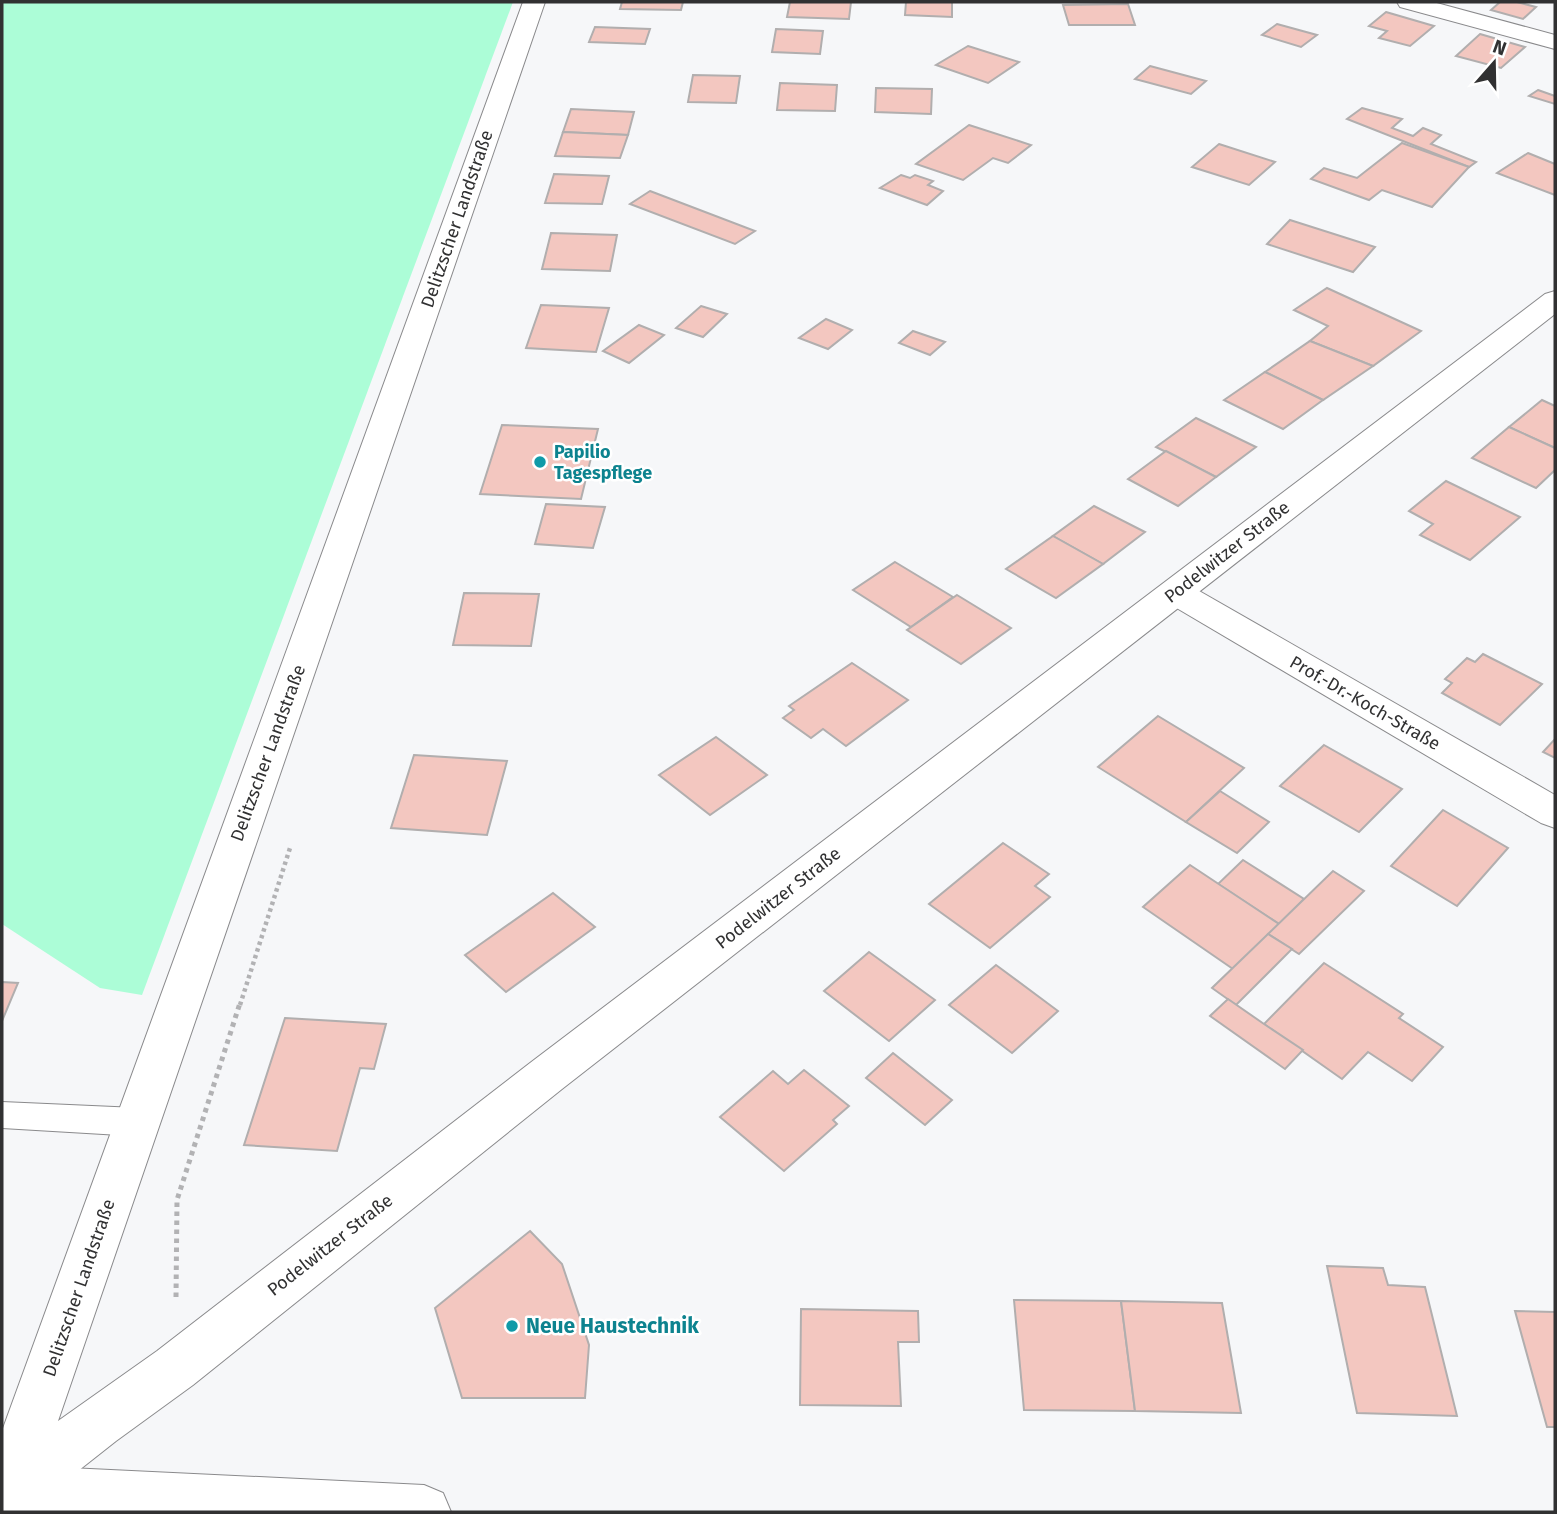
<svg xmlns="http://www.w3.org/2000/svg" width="1557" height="1514" font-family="'Fira Sans',sans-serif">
  <rect width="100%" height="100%" fill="#f6f7f9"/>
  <!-- green -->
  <path fill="#acfdd7" d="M 2,2 L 513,2 L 142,995 L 100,988 L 2,924 Z"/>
  <!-- building -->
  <g fill="#f3c7c0" stroke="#b1aeae" stroke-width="2">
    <path d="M 622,2 L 683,2 L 681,10 L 620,9 Z"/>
    <path d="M 790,2 L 851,2 L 849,19 L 787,17 Z"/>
    <path d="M 906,2 L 952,2 L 952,17 L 905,15 Z"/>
    <path d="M 1500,2 L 1517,2 L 1536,7 L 1523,19 L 1491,10 Z"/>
    <path d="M 1128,4 L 1135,25 L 1069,25 L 1063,5 Z"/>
    <path d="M 1386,12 L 1434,26 L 1410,46 L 1379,38 L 1387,31 L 1369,26 Z"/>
    <path d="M 1277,24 L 1317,35 L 1301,47 L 1262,35 Z"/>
    <path d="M 595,27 L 650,29 L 645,44 L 589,42 Z"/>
    <path d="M 776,29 L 823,31 L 820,54 L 772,52 Z"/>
    <path d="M 1480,34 L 1525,47 L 1501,68 L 1456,56 Z"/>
    <path d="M 968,46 L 1019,62 L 988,83 L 936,65 Z"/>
    <path d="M 1150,66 L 1206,81 L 1191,94 L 1135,79 Z"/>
    <path d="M 693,75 L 740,76 L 736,103 L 688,102 Z"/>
    <path d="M 780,83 L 837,85 L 835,111 L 777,110 Z"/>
    <path d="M 876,88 L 932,89 L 931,114 L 875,112 Z"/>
    <path d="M 1538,90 L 1555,96 L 1555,104 L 1529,96 Z"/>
    <path d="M 1362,108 L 1402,119 L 1392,128 L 1413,136 L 1423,128 L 1441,135 L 1431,144 L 1476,162 L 1469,167 L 1347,119 Z"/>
    <path d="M 571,109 L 634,112 L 628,135 L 563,132 Z"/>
    <path d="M 969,125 L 1031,145 L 1008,163 L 993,158 L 963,180 L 916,164 Z"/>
    <path d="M 563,132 L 628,135 L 620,158 L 555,156 Z"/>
    <path d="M 1402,143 L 1469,167 L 1432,207 L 1382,190 L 1369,200 L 1311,179 L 1324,168 L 1357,178 Z"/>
    <path d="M 1219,144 L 1275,162 L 1249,185 L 1192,167 Z"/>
    <path d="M 1528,153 L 1555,164 L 1555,195 L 1497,173 Z"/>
    <path d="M 554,174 L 609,176 L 602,204 L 545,203 Z"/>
    <path d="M 901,175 L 910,178 L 915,175 L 933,181 L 928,185 L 943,191 L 927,205 L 880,188 Z"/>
    <path d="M 650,191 L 755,231 L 735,244 L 630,204 Z"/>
    <path d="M 1290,220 L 1375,247 L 1353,272 L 1267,244 Z"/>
    <path d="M 551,233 L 617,235 L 610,271 L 542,269 Z"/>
    <path d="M 1327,288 L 1421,331 L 1373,366 L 1310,341 L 1328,326 L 1294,310 Z"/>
    <path d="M 541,305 L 609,308 L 596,352 L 526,348 Z"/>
    <path d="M 701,306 L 727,314 L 703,337 L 676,328 Z"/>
    <path d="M 826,319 L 852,330 L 828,349 L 799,338 Z"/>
    <path d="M 639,325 L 664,335 L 629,363 L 603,351 Z"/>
    <path d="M 913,331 L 945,342 L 930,355 L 899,343 Z"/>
    <path d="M 1310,341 L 1373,366 L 1323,400 L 1265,372 Z"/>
    <path d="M 1265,372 L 1323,400 L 1283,429 L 1224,400 Z"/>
    <path d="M 1542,400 L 1555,406 L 1555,448 L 1509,427 Z"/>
    <path d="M 1196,418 L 1256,447 L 1216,477 L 1156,447 Z"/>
    <path d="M 502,425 L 598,429 L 581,499 L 480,494 Z"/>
    <path d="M 1509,427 L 1555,448 L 1555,470 L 1536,488 L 1472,458 Z"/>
    <path d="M 1166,451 L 1216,477 L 1178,506 L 1128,479 Z"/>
    <path d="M 1446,481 L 1520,517 L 1470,560 L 1420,535 L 1433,524 L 1409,511 Z"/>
    <path d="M 546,504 L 605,507 L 593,548 L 535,544 Z"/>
    <path d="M 1094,506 L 1145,532 L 1103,564 L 1053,536 Z"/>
    <path d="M 1053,536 L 1103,564 L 1056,598 L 1006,569 Z"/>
    <path d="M 895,562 L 953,597 L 911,627 L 853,590 Z"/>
    <path d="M 464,593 L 539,594 L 531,646 L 453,645 Z"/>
    <path d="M 957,595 L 1011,628 L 961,664 L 907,630 Z"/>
    <path d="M 1483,654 L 1542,684 L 1500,725 L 1442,693 L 1452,683 L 1445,679 L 1467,658 L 1475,662 Z"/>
    <path d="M 852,663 L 908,700 L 846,746 L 823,729 L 811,738 L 783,718 L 794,710 L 789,706 Z"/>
    <path d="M 1158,716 L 1244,768 L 1186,822 L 1098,767 Z"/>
    <path d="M 716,737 L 767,775 L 710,815 L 659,775 Z"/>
    <path d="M 1555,739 L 1555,758 L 1543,752 Z"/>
    <path d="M 1324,745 L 1402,789 L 1359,832 L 1280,786 Z"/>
    <path d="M 414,755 L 507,761 L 487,835 L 391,828 Z"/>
    <path d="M 1220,791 L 1269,822 L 1237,853 L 1186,822 Z"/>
    <path d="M 1443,810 L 1508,848 L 1457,906 L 1391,866 Z"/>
    <path d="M 1003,843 L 1049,874 L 1035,886 L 1050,897 L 990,948 L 929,904 Z"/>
    <path d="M 1243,860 L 1304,899 L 1279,924 L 1218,884 Z"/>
    <path d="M 1190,865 L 1279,924 L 1233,969 L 1143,907 Z"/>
    <path d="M 1333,871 L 1364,891 L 1299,954 L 1268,934 Z"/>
    <path d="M 553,893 L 595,927 L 506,992 L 465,955 Z"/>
    <path d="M 1268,934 L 1292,949 L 1236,1005 L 1212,988 Z"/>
    <path d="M 869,952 L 935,1000 L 889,1041 L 824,991 Z"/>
    <path d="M 1324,963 L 1403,1014 L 1399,1018 L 1443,1047 L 1412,1081 L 1368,1052 L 1342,1079 L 1264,1024 Z"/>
    <path d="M 996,965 L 1058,1011 L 1012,1053 L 949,1005 Z"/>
    <path d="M 2,982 L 18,983 L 2,1021 Z"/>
    <path d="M 1228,999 L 1264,1024 L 1303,1050 L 1285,1069 L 1210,1016 Z"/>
    <path d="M 285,1018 L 386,1024 L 374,1069 L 360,1068 L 337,1151 L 244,1145 Z"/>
    <path d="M 893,1053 L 952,1100 L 925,1125 L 866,1078 Z"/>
    <path d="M 804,1070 L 849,1106 L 833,1120 L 837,1124 L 784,1171 L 720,1117 L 773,1071 L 788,1084 Z"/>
    <path d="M 530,1231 L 562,1264 L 589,1345 L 585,1398 L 462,1398 L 435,1308 Z"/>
    <path d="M 1327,1266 L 1383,1268 L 1388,1285 L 1425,1287 L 1457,1416 L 1357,1413 Z"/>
    <path d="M 1014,1300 L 1121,1301 L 1135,1411 L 1024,1410 Z"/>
    <path d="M 1121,1301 L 1222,1303 L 1241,1413 L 1135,1411 Z"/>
    <path d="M 801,1309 L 918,1311 L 919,1342 L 898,1342 L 901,1406 L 800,1405 Z"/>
    <path d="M 1515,1311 L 1555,1312 L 1555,1427 L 1547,1427 Z"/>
  </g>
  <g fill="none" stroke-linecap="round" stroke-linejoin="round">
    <!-- service casing -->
    <g stroke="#8a8a8c" stroke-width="2">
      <path id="service" d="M 2,1102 L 137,1108 L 148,1112 L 153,1122 L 148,1132 L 137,1136 L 2,1128 Z"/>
    </g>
    <!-- minor casing -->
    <g stroke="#8a8a8c" stroke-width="2">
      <g id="minor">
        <path d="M 1397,2 L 1433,2 L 1555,35 L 1555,49 L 1400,7 Z"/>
        <path d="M 1175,581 L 1187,584 L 1555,795 L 1555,828 L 1541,823 L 1163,600 L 1157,592 L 1163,584 Z"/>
        <path d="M 7,1465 L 424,1485 L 443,1493 L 451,1512 L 2,1512 L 2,1467 Z"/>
      </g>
    </g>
    <!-- tertiary casing -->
    <g stroke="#8a8a8c" stroke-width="2">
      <path id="tertiary" d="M 523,2 L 545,2 L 58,1421 L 157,1351 L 530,1063 L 1545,294 L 1555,291 L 1555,314 L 562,1089 L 193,1385 L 116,1441 L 26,1512 L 2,1512 L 2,1431 Z"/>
    </g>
    <!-- path-far1 -->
    <path stroke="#b2b2b4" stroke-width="4.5" stroke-dasharray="3.5 3.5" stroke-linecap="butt" d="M 240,1005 L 290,848"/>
    <!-- path -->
    <path stroke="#b2b2b4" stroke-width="5" stroke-dasharray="4.5 4.5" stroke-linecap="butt" d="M 176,1297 L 177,1200 L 240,1003"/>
    <!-- service -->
    <use href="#service" fill="#fff" fill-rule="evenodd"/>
    <!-- minor -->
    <use href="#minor" fill="#fff" fill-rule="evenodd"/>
    <!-- tertiary -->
    <use href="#tertiary" fill="#fff" fill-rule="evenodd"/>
  </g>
  <!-- markers -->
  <g fill="#0f9aa8" stroke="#fff" stroke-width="2.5">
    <circle cx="540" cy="462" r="7"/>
    <circle cx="512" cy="1326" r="7"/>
  </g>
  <g text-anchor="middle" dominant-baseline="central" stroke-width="5" stroke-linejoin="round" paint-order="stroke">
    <!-- street labels -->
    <g font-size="18" fill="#313132" stroke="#fff">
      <text transform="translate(457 219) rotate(-71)">Delitzscher Landstraße</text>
      <text transform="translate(1227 552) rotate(-38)">Podelwitzer Straße</text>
      <text transform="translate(1365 703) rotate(30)">Prof.-Dr.-Koch-Straße</text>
      <text transform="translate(268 753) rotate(-70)">Delitzscher Landstraße</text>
      <text transform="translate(778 898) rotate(-38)">Podelwitzer Straße</text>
      <text transform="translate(330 1245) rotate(-38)">Podelwitzer Straße</text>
      <text transform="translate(79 1288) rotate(-71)">Delitzscher Landstraße</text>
    </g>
    <!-- culture labels -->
    <g font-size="18" font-weight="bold" fill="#0d838f" stroke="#fff" text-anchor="start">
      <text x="554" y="452">Papilio<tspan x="554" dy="21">Tagespflege</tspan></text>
    </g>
    <!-- near-culture labels -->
    <g font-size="21" font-weight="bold" fill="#0d838f" stroke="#fff" text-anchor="start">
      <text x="526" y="1326">Neue Haustechnik</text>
    </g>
  </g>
  <!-- border -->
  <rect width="1557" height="1514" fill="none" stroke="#313132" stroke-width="7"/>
  <!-- north arrow -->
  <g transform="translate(1494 63) rotate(20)" stroke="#ffffff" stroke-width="5" paint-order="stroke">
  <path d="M0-5L12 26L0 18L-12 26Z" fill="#313132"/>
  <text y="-10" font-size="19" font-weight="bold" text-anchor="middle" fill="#313132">N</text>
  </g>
</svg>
